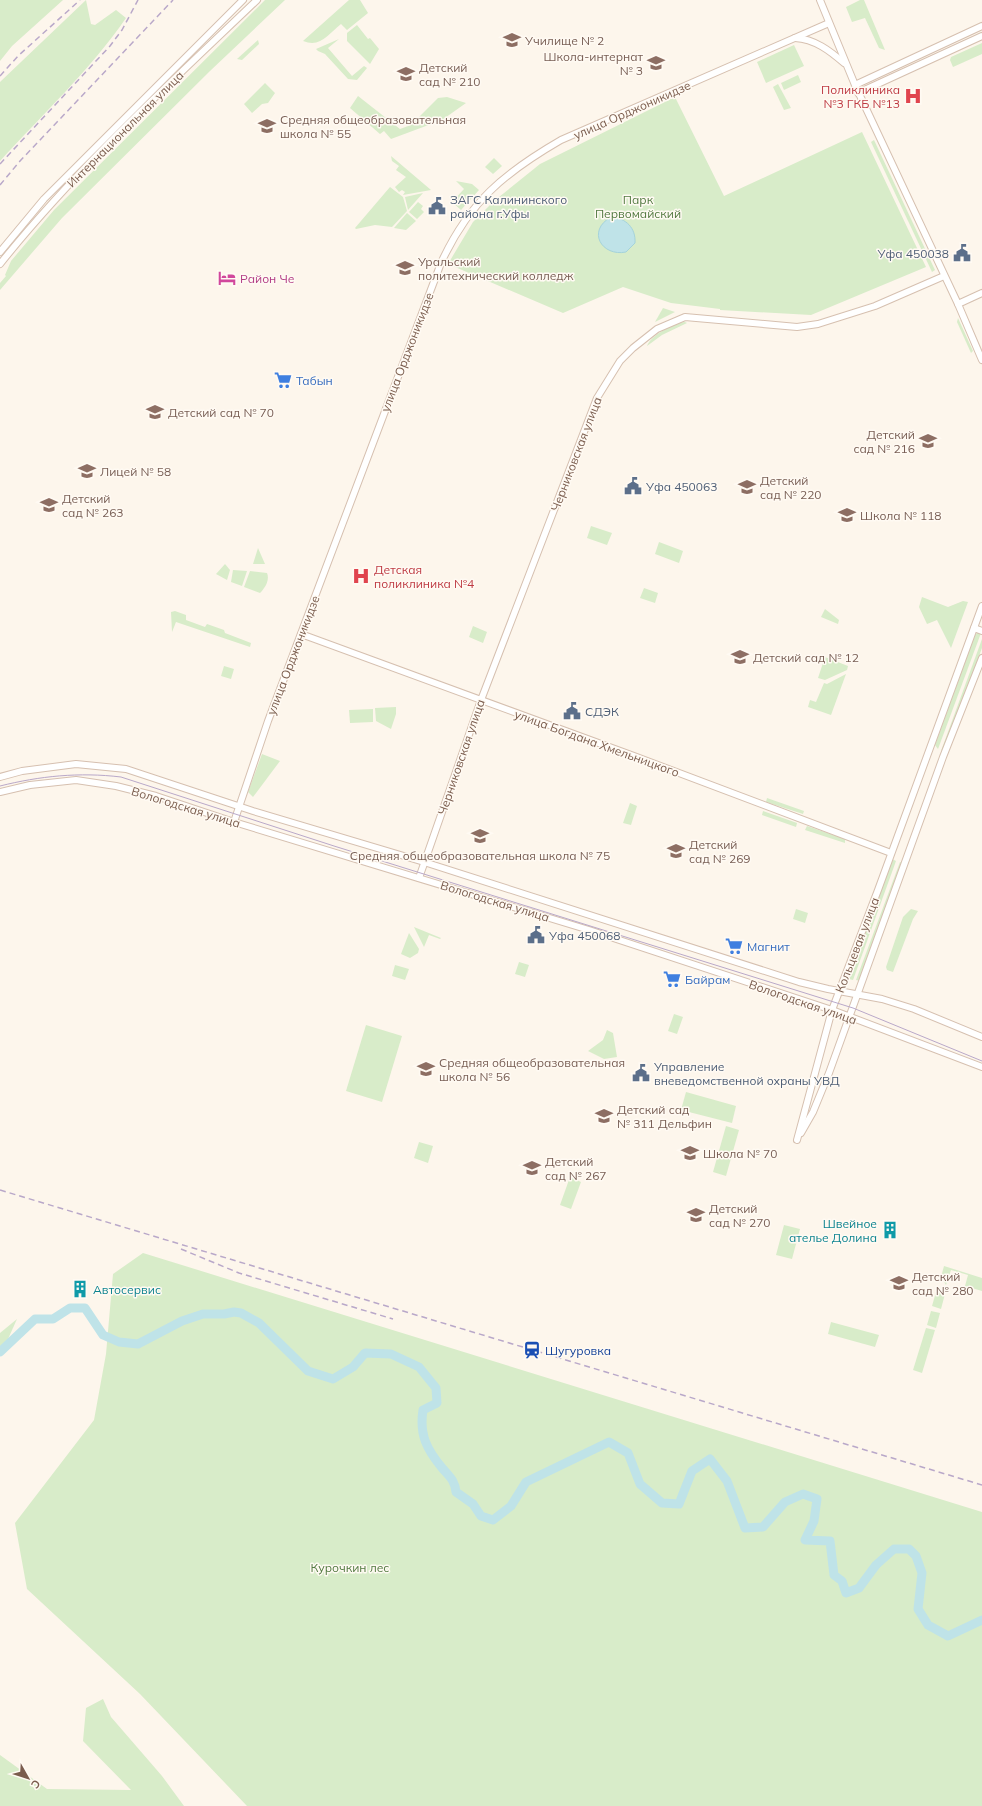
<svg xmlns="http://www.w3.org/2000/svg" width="982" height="1806" font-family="Mulish,sans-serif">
  <rect width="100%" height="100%" fill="#fdf6ec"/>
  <!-- green -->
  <g fill="#d8ecc9">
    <path d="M 0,0 L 63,0 L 12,46 L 0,61 Z"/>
    <path d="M 86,0 L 91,24 L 95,25 L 116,10 L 126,18 C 90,70 43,114 0,161 L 0,82 Z"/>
    <path d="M 265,0 L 285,0 L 210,71 L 62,218 L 0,290 L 0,283 L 6,276 L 5,275 L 11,261 L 54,210 Z"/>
    <path d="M 349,0 L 360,0 L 368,13 L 347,30 L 341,24 C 328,34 321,48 303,41 Z"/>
    <path d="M 860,0 L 864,0 L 885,50 L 879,48 L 865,18 L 852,22 L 846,7 Z"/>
    <path d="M 357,25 L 368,39 L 370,38 L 379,49 L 370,64 L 347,41 L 347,33 Z"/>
    <path d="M 339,39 L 328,48 L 352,76 L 364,66 L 367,68 L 357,80 L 348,79 L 325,54 L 318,51 L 316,49 Z"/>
    <path d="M 258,40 L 259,44 L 242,60 L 237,59 Z"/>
    <path d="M 982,43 L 982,54 L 953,67 L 950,60 L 951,57 Z"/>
    <path d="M 794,45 L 804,66 L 766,83 L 757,62 Z"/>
    <path d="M 798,75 L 801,82 L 784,90 L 781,83 Z"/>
    <path d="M 265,83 L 275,93 L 268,103 L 262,104 L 252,113 L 244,104 Z"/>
    <path d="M 778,84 L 791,108 L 784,110 L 773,87 Z"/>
    <path d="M 358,96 L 400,129 L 411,125 L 438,98 L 447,97 L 466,103 L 442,120 L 391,139 L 384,131 L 380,134 L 350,108 Z"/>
    <path d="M 675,97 L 724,196 L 862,132 L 926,267 L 811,315 L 720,310 L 720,309 L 671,303 L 623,287 L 563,313 L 448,264 L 473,222 L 494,201 L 540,164 Z"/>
    <path d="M 874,140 L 935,270 L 932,272 L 871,142 Z"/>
    <path d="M 391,156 L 431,190 L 403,195 L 405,192 L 402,190 L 399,192 L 395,187 L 406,177 L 396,170 L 399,166 L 392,161 Z"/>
    <path d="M 494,158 L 502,166 L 493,174 L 485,167 Z"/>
    <path d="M 456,181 L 472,184 L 479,190 L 461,210 L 452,202 L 464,189 Z"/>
    <path d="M 390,187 L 403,197 L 407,211 L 392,227 L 375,225 L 356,229 L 355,228 Z"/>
    <path d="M 423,193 L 408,210 L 405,197 Z"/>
    <path d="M 418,202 L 423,206 L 421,209 L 424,212 L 417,219 L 409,212 Z"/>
    <path d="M 407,213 L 416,221 L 406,230 L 394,228 Z"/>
    <path d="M 663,308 L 675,312 L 655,322 Z"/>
    <path d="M 958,318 L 973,351 L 971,353 L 957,322 Z"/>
    <path d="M 685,322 L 687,323 L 662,335 L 647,346 C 651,335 674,323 685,322 Z"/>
    <path d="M 591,526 L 612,533 L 607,545 L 587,538 Z"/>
    <path d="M 659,542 L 683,551 L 679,563 L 655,554 Z"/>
    <path d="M 258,548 L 265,564 L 253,564 Z"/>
    <path d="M 225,564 L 230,570 L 227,580 L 216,574 Z"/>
    <path d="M 233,570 L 247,571 L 242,586 L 231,582 Z"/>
    <path d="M 250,571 L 267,573 C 270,580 265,588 260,593 L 244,587 Z"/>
    <path d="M 644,588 L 658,593 L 655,603 L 640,598 Z"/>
    <path d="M 922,597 L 948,607 L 963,601 L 968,602 L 951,648 L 937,620 L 927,624 L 919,607 Z"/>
    <path d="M 825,609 L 839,620 L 838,624 L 821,617 Z"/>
    <path d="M 175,611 L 186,615 L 186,620 L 205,627 L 207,624 L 224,630 L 225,633 L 251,643 L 250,647 L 176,622 L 172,632 L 171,612 Z"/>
    <path d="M 473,626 L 487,632 L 483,643 L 469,637 Z"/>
    <path d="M 978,632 L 981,633 L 938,749 L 935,745 L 975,635 Z"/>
    <path d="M 982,639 L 982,648 L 945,748 L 941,751 Z"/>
    <path d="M 825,657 L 848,666 L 847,670 L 825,680 L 818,678 Z"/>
    <path d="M 224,666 L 234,669 L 231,679 L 221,676 Z"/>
    <path d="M 846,674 L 831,715 L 808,707 L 810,700 L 816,702 L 824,683 L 827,684 Z"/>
    <path d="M 396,707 L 396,714 L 391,729 L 376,721 L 375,708 Z"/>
    <path d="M 373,709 L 373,722 L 350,723 L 349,710 Z"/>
    <path d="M 262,754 L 280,761 L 253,797 L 248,792 Z"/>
    <path d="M 767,798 L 804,811 L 803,814 L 766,802 Z"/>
    <path d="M 630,803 L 637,806 L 631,825 L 623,823 Z"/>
    <path d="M 763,811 L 797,823 L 796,827 L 762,815 Z"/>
    <path d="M 807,826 L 845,839 L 845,843 L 805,830 Z"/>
    <path d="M 892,859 L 896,861 L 853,980 L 849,979 Z"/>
    <path d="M 900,862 L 903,863 L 860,981 L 856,980 Z"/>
    <path d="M 796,909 L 808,913 L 805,923 L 793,919 Z"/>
    <path d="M 911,909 L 918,911 L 913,919 L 893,972 L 887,970 L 886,967 L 903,917 Z"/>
    <path d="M 414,927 L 441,938 L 440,939 L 429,935 L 424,947 Z"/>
    <path d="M 409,933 L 419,949 L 418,953 L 410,958 L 401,954 Z"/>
    <path d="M 519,962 L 529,965 L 525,977 L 515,974 Z"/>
    <path d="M 395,965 L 409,969 L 405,980 L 392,976 Z"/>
    <path d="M 674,1014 L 683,1017 L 677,1034 L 668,1031 Z"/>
    <path d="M 366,1025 L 402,1036 L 382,1102 L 346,1091 Z"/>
    <path d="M 607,1030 L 613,1033 L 617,1057 L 604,1059 L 588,1051 L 603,1040 Z"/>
    <path d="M 686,1092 L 736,1106 L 732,1123 L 681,1110 Z"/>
    <path d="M 726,1126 L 739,1130 L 726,1176 L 713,1172 Z"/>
    <path d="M 419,1142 L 433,1146 L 428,1163 L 414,1158 Z"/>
    <path d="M 570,1177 L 581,1182 L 571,1209 L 560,1205 Z"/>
    <path d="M 784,1225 L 800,1229 L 792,1259 L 776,1255 Z"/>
    <path d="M 143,1253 L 982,1512 L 982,1806 L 247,1806 L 140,1694 L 27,1589 L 15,1523 L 94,1420 L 106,1354 L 113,1274 Z"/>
    <path d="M 944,1266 L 982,1278 L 982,1291 L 965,1286 L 968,1275 L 951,1270 L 946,1285 L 941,1277 Z"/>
    <path d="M 936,1292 L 945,1294 L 941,1309 L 932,1306 Z"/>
    <path d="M 931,1311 L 940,1313 L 936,1328 L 927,1325 Z"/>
    <path d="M 17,1319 L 4,1348 L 0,1351 L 0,1333 Z"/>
    <path d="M 831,1322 L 879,1335 L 875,1347 L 828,1334 Z"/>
    <path d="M 926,1328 L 935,1330 L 922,1373 L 913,1370 Z"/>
    <path d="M 103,1699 L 111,1717 L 162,1776 L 184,1806 L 0,1806 L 0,1755 L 47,1789 L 131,1790 L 83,1741 L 86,1708 Z"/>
  </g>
  <!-- water -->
  <path fill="#bfe3e8" stroke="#a5d3da" d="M 611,217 C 626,218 636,228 635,243 L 626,252 C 602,257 586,231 611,217 Z"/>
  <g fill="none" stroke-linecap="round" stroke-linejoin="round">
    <!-- river -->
    <path stroke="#bfe3e8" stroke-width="9" d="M 0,1352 L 35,1319 L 53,1319 L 70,1308 L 85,1308 L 103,1335 L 119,1342 L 138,1344 L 182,1321 L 203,1314 L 224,1314 L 234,1312 L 241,1313 L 259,1323 L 308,1371 L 333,1379 L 353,1367 L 365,1353 L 391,1354 L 419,1367 L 436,1388 L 437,1403 L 423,1410 C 419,1435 427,1450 443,1469 C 450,1477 455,1481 456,1492 L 473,1504 L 481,1516 L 493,1520 L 511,1506 L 526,1482 L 609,1442 L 628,1453 L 640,1484 L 662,1503 L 679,1504 L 692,1471 L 710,1459 L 727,1481 L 745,1528 L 763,1527 L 785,1502 L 803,1494 L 817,1499 L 814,1521 L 805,1540 L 830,1541 L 834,1575 L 842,1581 L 846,1593 L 859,1588 L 876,1565 L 894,1549 L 909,1549 L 916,1556 L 922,1573 L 918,1609 L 928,1625 L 948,1636 L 982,1620"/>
    <!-- secondary casing -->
    <g stroke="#d6c0b0" stroke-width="8">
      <g id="secondary">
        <path d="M 820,0 L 855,85 L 958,304 L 982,360"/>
        <path d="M 795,38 C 815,39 830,51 844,63"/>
        <path d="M 855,85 L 982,26"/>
        <path d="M 858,93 L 982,36"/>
        <path d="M 0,252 L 44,199 L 243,0"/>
        <path d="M 0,264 C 77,168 168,85 257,0"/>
        <path d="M 958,304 L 982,293"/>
        <path d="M 974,628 L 982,631"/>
        <path d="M 301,634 L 634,756 L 891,853"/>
        <path d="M 0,777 L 22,771 L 76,764 L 126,769 L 253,811 L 424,862 L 799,982 L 828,989 L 882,999 L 914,1009 L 982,1037"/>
        <path d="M 0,792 L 30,785 L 76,780 L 116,786 L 156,796 L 234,822 L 589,930 L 832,1010 L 982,1067"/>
        <path d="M 234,822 L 268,721 L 441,263 C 469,202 504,173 561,140 L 829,23"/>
        <path d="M 419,878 L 481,700 L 597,398 L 620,361 L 633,348 L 657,329 L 685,317 L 797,327 L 818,324 L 875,306 L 944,276"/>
        <path d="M 801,1133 L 813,1112 L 829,1073 L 943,757 L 982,658"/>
        <path d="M 797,1140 L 832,1010 L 878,890 L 982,606"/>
      </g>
    </g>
    <!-- secondary -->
    <use href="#secondary" stroke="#fff" stroke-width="6"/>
    <!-- tram -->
    <path stroke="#b9a8c9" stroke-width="1" d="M 0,786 C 40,776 79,772 121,777 L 334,846 L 853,1008 L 982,1061"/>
    <!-- rail -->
    <g stroke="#b9a8c9" stroke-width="1.5" stroke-dasharray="6 4" stroke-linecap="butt">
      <path d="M 0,76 L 18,56 L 80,0"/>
      <path d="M 0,164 L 110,46 L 122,30 L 138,0"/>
      <path d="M 0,185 L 20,161 L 173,0"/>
      <path d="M 0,1190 L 982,1485"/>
      <path d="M 181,1249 L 239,1273 L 393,1319"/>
    </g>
  </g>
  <!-- icons -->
  <defs>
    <g id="university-bare" transform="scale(1.38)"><path d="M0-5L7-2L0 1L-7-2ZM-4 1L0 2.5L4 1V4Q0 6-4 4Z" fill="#8d6e63" stroke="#fffaf3" stroke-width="2.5" paint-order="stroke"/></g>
    <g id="school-bare" transform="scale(1.38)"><path d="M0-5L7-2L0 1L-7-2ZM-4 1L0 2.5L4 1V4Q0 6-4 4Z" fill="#8d6e63" stroke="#fffaf3" stroke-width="2.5" paint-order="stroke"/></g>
    <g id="hospital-bare" transform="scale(1.38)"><path d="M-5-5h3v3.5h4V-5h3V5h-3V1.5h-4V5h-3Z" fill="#e0444e" stroke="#fffaf3" stroke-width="2.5" paint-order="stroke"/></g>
    <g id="civic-bare" transform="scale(1.38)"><path d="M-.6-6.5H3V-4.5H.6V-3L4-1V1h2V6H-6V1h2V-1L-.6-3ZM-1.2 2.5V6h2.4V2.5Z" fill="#5c6f8a" stroke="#fffaf3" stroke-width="2.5" paint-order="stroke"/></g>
    <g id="hotel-bare" transform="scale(1.38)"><path d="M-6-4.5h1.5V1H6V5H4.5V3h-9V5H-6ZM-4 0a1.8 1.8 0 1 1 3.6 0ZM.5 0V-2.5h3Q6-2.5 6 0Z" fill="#d1479c" stroke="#fffaf3" stroke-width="2.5" paint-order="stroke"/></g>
    <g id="supermarket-bare" transform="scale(1.38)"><path d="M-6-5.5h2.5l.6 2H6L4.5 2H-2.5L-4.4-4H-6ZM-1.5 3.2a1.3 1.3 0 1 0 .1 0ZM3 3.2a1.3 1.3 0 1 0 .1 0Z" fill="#3f7fe0" stroke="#fffaf3" stroke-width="2.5" paint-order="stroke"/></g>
    <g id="building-bare" transform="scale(1.38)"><path d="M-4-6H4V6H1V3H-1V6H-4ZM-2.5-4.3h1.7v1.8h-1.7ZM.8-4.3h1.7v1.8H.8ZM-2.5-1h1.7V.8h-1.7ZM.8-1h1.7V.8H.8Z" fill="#0f9aa8" stroke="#fffaf3" stroke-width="2.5" paint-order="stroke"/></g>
    <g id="station-bare" transform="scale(1.38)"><path d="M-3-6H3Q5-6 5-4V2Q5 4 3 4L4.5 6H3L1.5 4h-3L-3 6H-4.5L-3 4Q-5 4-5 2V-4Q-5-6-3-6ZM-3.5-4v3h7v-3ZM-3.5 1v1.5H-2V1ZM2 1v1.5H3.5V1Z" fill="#1a4fb4" stroke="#fffaf3" stroke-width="2.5" paint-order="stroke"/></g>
  </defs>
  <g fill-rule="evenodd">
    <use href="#university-bare" x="512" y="40"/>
    <use href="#school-bare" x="656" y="63"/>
    <use href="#school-bare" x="406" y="74"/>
    <use href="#hospital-bare" x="913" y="96"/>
    <use href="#school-bare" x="267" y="126"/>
    <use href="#civic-bare" x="437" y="206"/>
    <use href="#civic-bare" x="962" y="253"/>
    <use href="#university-bare" x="405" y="268"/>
    <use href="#hotel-bare" x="227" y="278"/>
    <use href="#supermarket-bare" x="283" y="380"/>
    <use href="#school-bare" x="155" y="412"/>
    <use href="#school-bare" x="928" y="441"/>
    <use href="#school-bare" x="87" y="471"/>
    <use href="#civic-bare" x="633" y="486"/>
    <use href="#school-bare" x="747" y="487"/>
    <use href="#school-bare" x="49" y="505"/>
    <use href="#school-bare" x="847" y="515"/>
    <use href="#hospital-bare" x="361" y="576"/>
    <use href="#school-bare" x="740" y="657"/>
    <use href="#civic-bare" x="572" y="711"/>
    <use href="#school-bare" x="480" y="836"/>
    <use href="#school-bare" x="676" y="851"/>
    <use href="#civic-bare" x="536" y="935"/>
    <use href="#supermarket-bare" x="734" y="946"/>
    <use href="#supermarket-bare" x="672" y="979"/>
    <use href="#school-bare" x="426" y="1069"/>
    <use href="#civic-bare" x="641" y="1073"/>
    <use href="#school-bare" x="604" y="1116"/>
    <use href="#school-bare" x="690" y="1153"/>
    <use href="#school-bare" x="532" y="1168"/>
    <use href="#school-bare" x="696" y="1215"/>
    <use href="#building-bare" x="890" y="1230"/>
    <use href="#school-bare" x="899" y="1283"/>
    <use href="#building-bare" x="80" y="1289"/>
    <use href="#station-bare" x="532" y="1350"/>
  </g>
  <g text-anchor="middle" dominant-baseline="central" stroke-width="3" stroke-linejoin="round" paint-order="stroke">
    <!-- education labels -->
    <g font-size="12" fill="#785e54" stroke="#fffaf3" text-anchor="start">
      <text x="525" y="40">Училище № 2</text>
      <text x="643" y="56" text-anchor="end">Школа-интернат<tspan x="643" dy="14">№ 3</tspan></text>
      <text x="419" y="67">Детский<tspan x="419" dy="14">сад № 210</tspan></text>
      <text x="280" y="119">Средняя общеобразовательная<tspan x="280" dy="14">школа № 55</tspan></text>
      <text x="418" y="261">Уральский<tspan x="418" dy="14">политехнический колледж</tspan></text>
      <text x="168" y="412">Детский сад № 70</text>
      <text x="915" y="434" text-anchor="end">Детский<tspan x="915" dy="14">сад № 216</tspan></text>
      <text x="100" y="471">Лицей № 58</text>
      <text x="760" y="480">Детский<tspan x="760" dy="14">сад № 220</tspan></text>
      <text x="62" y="498">Детский<tspan x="62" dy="14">сад № 263</tspan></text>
      <text x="860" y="515">Школа № 118</text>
      <text x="753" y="657">Детский сад № 12</text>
      <text x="689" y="844">Детский<tspan x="689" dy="14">сад № 269</tspan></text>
      <text x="480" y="855" text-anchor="middle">Средняя общеобразовательная школа № 75</text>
      <text x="439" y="1062">Средняя общеобразовательная<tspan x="439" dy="14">школа № 56</tspan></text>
      <text x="617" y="1109">Детский сад<tspan x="617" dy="14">№ 311 Дельфин</tspan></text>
      <text x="703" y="1153">Школа № 70</text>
      <text x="545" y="1161">Детский<tspan x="545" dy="14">сад № 267</tspan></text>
      <text x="709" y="1208">Детский<tspan x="709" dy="14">сад № 270</tspan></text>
      <text x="912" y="1276">Детский<tspan x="912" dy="14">сад № 280</tspan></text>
    </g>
    <!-- health labels -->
    <g font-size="12" fill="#be3a42" stroke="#fffaf3" text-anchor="end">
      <text x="900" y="89">Поликлиника<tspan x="900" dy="14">№3 ГКБ №13</tspan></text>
      <text x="374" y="569" text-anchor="start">Детская<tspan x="374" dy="14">поликлиника №4</tspan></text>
    </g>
    <!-- street labels -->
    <g font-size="12" fill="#7a5c4d" stroke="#fffaf3">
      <text transform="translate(632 110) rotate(-24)">улица Орджоникидзе</text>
      <text transform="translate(125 129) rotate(-45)">Интернациональная улица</text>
      <text transform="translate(407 352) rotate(-69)">улица Орджоникидзе</text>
      <text transform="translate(576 454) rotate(-69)">Черниковская улица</text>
      <text transform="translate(293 655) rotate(-69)">улица Орджоникидзе</text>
      <text transform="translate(597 743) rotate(20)">улица Богдана Хмельницкого</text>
      <text transform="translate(461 757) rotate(-71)">Черниковская улица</text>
      <text transform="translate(186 807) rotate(17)">Вологодская улица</text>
      <text transform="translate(495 901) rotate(17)">Вологодская улица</text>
      <text transform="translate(857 945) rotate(-69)">Кольцевая улица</text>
      <text transform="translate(803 1002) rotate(19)">Вологодская улица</text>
    </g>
    <!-- service labels -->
    <g font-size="12" fill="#4e5e75" stroke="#fffaf3" text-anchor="start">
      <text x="450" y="199">ЗАГС Калининского<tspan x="450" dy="14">района г.Уфы</tspan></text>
      <text x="949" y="253" text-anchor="end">Уфа 450038</text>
      <text x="646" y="486">Уфа 450063</text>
      <text x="585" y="711">СДЭК</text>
      <text x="549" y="935">Уфа 450068</text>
      <text x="654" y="1066">Управление<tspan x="654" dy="14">вневедомственной охраны УВД</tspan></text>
    </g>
    <!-- park labels -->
    <g font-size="12" fill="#537a41" stroke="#fffaf3">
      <text x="638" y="199">Парк<tspan x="638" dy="14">Первомайский</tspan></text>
      <text x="350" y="1567">Курочкин лес</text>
    </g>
    <!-- hotel labels -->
    <g font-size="12" fill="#b23c85" stroke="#fffaf3" text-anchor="start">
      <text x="240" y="278">Район Че</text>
    </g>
    <!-- shop labels -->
    <g font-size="12" fill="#366cbe" stroke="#fffaf3" text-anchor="start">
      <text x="296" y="380">Табын</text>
      <text x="747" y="946">Магнит</text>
      <text x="685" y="979">Байрам</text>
    </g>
    <!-- culture labels -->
    <g font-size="12" fill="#0d838f" stroke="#fffaf3" text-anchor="end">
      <text x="877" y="1223">Швейное<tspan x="877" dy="14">ателье Долина</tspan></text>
      <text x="93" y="1289" text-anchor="start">Автосервис</text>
    </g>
    <!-- transit labels -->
    <g font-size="12" fill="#164399" stroke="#fffaf3" text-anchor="start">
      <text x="545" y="1350">Шугуровка</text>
    </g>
  </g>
  <!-- north arrow -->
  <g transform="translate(28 1778) rotate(129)" stroke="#fffaf3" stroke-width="3" paint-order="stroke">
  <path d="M0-3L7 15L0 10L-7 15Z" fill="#7a5c4d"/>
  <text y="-6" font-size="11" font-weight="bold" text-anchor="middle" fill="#7a5c4d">С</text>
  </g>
</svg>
